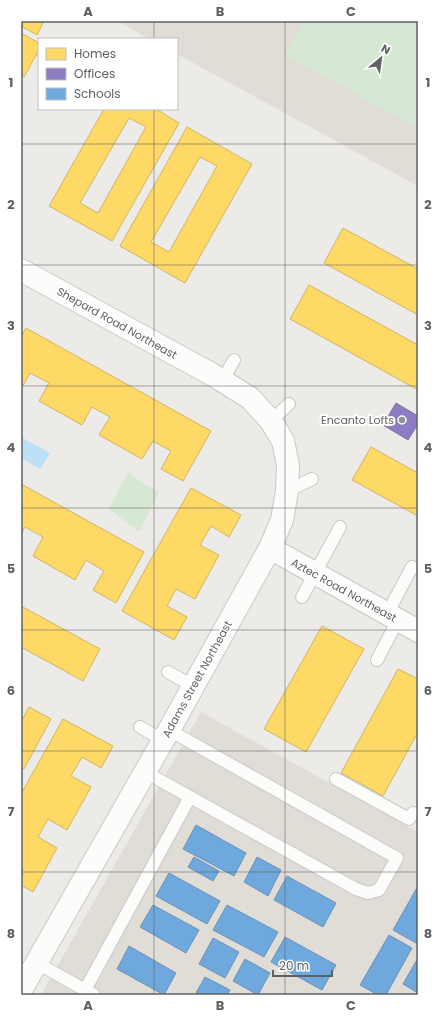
<svg xmlns="http://www.w3.org/2000/svg" width="439" height="1016" font-family="Poppins,sans-serif">
  <rect width="100%" height="100%" fill="#edebe7"/>
  <!-- education -->
  <g fill="#e0ddd7">
    <path d="M 118,21 L 418,21 L 418,186 L 177,54 L 177,39 L 150,39 Z"/>
    <path d="M 201,712 L 418,832 L 418,995 L 41,995 Z"/>
  </g>
  <!-- green -->
  <g fill="#d6e8d3">
    <path d="M 304,21 L 418,21 L 418,128 L 285,55 Z"/>
    <path d="M 128,472 L 141,482 L 159,492 L 139,532 L 109,509 Z"/>
  </g>
  <!-- water -->
  <path fill="#bce0f6" d="M 21,437 L 50,453 L 40,469 L 21,458 Z"/>
  <!-- homes -->
  <g fill="#ffd966" stroke="#ceb566" fill-rule="evenodd">
    <path d="M 21,21 L 44,21 L 37,35 L 21,26 Z"/>
    <path d="M 21,33 L 39,43 L 39,50 L 24,77 L 21,75 Z"/>
    <path d="M 104,109 L 156,109 L 179,123 L 112,241 L 49,206 ZM 129,118 L 146,127 L 98,213 L 80,203 Z"/>
    <path d="M 187,127 L 252,164 L 185,283 L 120,246 ZM 200,157 L 217,166 L 169,252 L 151,242 Z"/>
    <path d="M 343,228 L 418,269 L 418,315 L 324,263 Z"/>
    <path d="M 309,285 L 418,345 L 418,390 L 290,319 Z"/>
    <path d="M 26,328 L 211,431 L 183,481 L 161,469 L 171,451 L 153,441 L 142,459 L 99,435 L 110,417 L 92,407 L 82,425 L 39,401 L 49,383 L 30,373 L 21,389 L 21,337 Z"/>
    <path d="M 371,447 L 418,473 L 418,516 L 352,480 Z"/>
    <path d="M 21,484 L 144,552 L 116,603 L 93,590 L 104,571 L 86,560 L 75,580 L 33,556 L 43,537 L 25,527 L 21,534 Z"/>
    <path d="M 191,488 L 241,515 L 229,537 L 211,526 L 200,545 L 219,555 L 195,599 L 176,589 L 167,606 L 187,617 L 174,640 L 122,611 Z"/>
    <path d="M 21,606 L 100,649 L 83,681 L 21,647 Z"/>
    <path d="M 322,626 L 364,649 L 306,752 L 264,729 Z"/>
    <path d="M 398,669 L 418,679 L 418,732 L 383,796 L 341,773 Z"/>
    <path d="M 29,707 L 51,719 L 24,769 L 21,768 L 21,722 Z"/>
    <path d="M 63,719 L 113,746 L 101,768 L 82,757 L 71,776 L 91,787 L 67,830 L 48,819 L 38,837 L 57,848 L 33,892 L 21,885 L 21,794 Z"/>
  </g>
  <!-- offices -->
  <path fill="#8e7cc3" stroke="#7f74a7" d="M 396,403 L 418,416 L 418,424 L 408,440 L 383,425 Z"/>
  <!-- schools -->
  <g fill="#6fa8dc" stroke="#6a93b8">
    <path d="M 196,825 L 246,853 L 234,876 L 183,849 Z"/>
    <path d="M 194,857 L 219,871 L 213,881 L 188,867 Z"/>
    <path d="M 257,857 L 281,870 L 268,896 L 244,882 Z"/>
    <path d="M 169,873 L 220,901 L 207,924 L 156,896 Z"/>
    <path d="M 287,876 L 336,903 L 323,927 L 274,900 Z"/>
    <path d="M 418,886 L 418,939 L 416,943 L 393,930 Z"/>
    <path d="M 153,905 L 199,930 L 186,953 L 140,927 Z"/>
    <path d="M 227,905 L 278,932 L 264,957 L 213,930 Z"/>
    <path d="M 389,935 L 412,948 L 386,995 L 378,995 L 360,985 Z"/>
    <path d="M 285,937 L 336,965 L 322,990 L 271,962 Z"/>
    <path d="M 213,938 L 239,952 L 225,978 L 199,964 Z"/>
    <path d="M 129,946 L 176,973 L 164,995 L 117,969 Z"/>
    <path d="M 418,958 L 418,993 L 403,984 Z"/>
    <path d="M 245,959 L 270,973 L 258,995 L 233,981 Z"/>
    <path d="M 205,977 L 230,990 L 227,995 L 199,995 L 196,993 Z"/>
  </g>
  <g fill="none" stroke-linecap="round" stroke-linejoin="round">
    <!-- lane casing -->
    <g stroke="#c8c8c8" stroke-width="14">
      <g id="lane">
        <path d="M 222,381 L 234,360"/>
        <path d="M 271,421 L 289,404"/>
        <path d="M 287,491 L 312,479"/>
        <path d="M 302,597 L 340,527"/>
        <path d="M 387,614 L 412,567"/>
        <path d="M 377,660 L 398,620"/>
        <path d="M 168,672 L 193,686"/>
        <path d="M 140,727 L 163,740"/>
        <path d="M 145,772 L 356,889 L 368,893 L 379,890 L 397,858 L 169,730"/>
        <path d="M 336,779 L 409,819 L 413,813"/>
        <path d="M 37,963 L 94,995"/>
        <path d="M 85,990 L 190,797"/>
      </g>
    </g>
    <!-- street casing -->
    <g stroke="#c8c8c8" stroke-width="24">
      <g id="street">
        <path d="M 21,270 L 213,375 L 250,398 L 271,421 L 283,441 L 288,465 L 287,491 L 282,520 L 270,548 L 169,730 L 21,990"/>
        <path d="M 270,548 L 418,631"/>
      </g>
    </g>
    <!-- lane -->
    <use href="#lane" stroke="#fcfcfb" stroke-width="12"/>
    <!-- street -->
    <use href="#street" stroke="#fcfcfb" stroke-width="22"/>
  </g>
  <!-- grid -->
  <path fill="none" stroke="#5d6165" stroke-width="1" stroke-opacity="0.55" d="M 154,21 L 154,39M 285,21 L 285,995M 154,109 L 154,995M 21,144 L 418,144M 21,265 L 418,265M 21,386 L 418,386M 21,508 L 418,508M 21,630 L 418,630M 21,751 L 418,751M 21,872 L 418,872"/>
  <!-- markers -->
  <circle fill="#8f9192" stroke="#fff" stroke-width="1.5" cx="402" cy="420" r="4"/>
  <g text-anchor="middle" dominant-baseline="central" stroke-width="4" stroke-linejoin="round" paint-order="stroke">
    <!-- street labels -->
    <g font-size="11" fill="#5d6165" stroke="#fff">
      <text transform="translate(117 323) rotate(29)">Shepard Road Northeast</text>
      <text transform="translate(344 590) rotate(29)">Aztec Road Northeast</text>
      <text transform="translate(197 679) rotate(-61)">Adams Street Northeast</text>
    </g>
    <!-- poi labels -->
    <g font-size="11" fill="#5d6165" stroke="#fff" text-anchor="end">
      <text x="394" y="420">Encanto Lofts</text>
    </g>
  </g>
  <!-- border -->
  <rect width="439" height="1016" fill="none" stroke="#ffffff" stroke-width="44"/>
  <!-- legend -->
  <rect x="38" y="38" width="140" height="72" fill="#ffffff" stroke="#bec0c1"/>
  <rect x="46" y="48" width="20" height="12" fill="#ffd966" stroke="#bec0c1"/>
  <text x="74" y="58" font-size="12" fill="#5d6165">Homes</text>
  <rect x="46" y="68" width="20" height="12" fill="#8e7cc3" stroke="#bec0c1"/>
  <text x="74" y="78" font-size="12" fill="#5d6165">Offices</text>
  <rect x="46" y="88" width="20" height="12" fill="#6fa8dc" stroke="#bec0c1"/>
  <text x="74" y="98" font-size="12" fill="#5d6165">Schools</text>
  <!-- north arrow -->
  <g transform="translate(381 58) rotate(29)" stroke="#ffffff" stroke-width="3" paint-order="stroke">
  <path d="M0-3L7 15L0 10L-7 15Z" fill="#5d6165"/>
  <text y="-6" font-size="11" font-weight="bold" text-anchor="middle" fill="#5d6165">N</text>
  </g>
  <!-- scale -->
  <path d="M273 970v6h59v-6" fill="none" stroke="#5d6165" stroke-width="2"/>
  <text x="279" y="970" font-size="12" fill="#5d6165" stroke="#ffffff" stroke-width="3" paint-order="stroke">20 m</text>
  <rect x="22" y="22" width="395" height="972" fill="none" stroke="#5d6165" stroke-width="1.5"/>
  <g font-size="13" text-anchor="middle" font-weight="bold" fill="#5d6165">
    <text x="88" y="16">A</text>
    <text x="220" y="16">B</text>
    <text x="351" y="16">C</text>
    <text x="11" y="87">1</text>
    <text x="428" y="87">1</text>
    <text x="11" y="209">2</text>
    <text x="428" y="209">2</text>
    <text x="11" y="330">3</text>
    <text x="428" y="330">3</text>
    <text x="11" y="452">4</text>
    <text x="428" y="452">4</text>
    <text x="11" y="573">5</text>
    <text x="428" y="573">5</text>
    <text x="11" y="695">6</text>
    <text x="428" y="695">6</text>
    <text x="11" y="816">7</text>
    <text x="428" y="816">7</text>
    <text x="11" y="938">8</text>
    <text x="428" y="938">8</text>
    <text x="88" y="1010">A</text>
    <text x="220" y="1010">B</text>
    <text x="351" y="1010">C</text>
  </g>
</svg>
